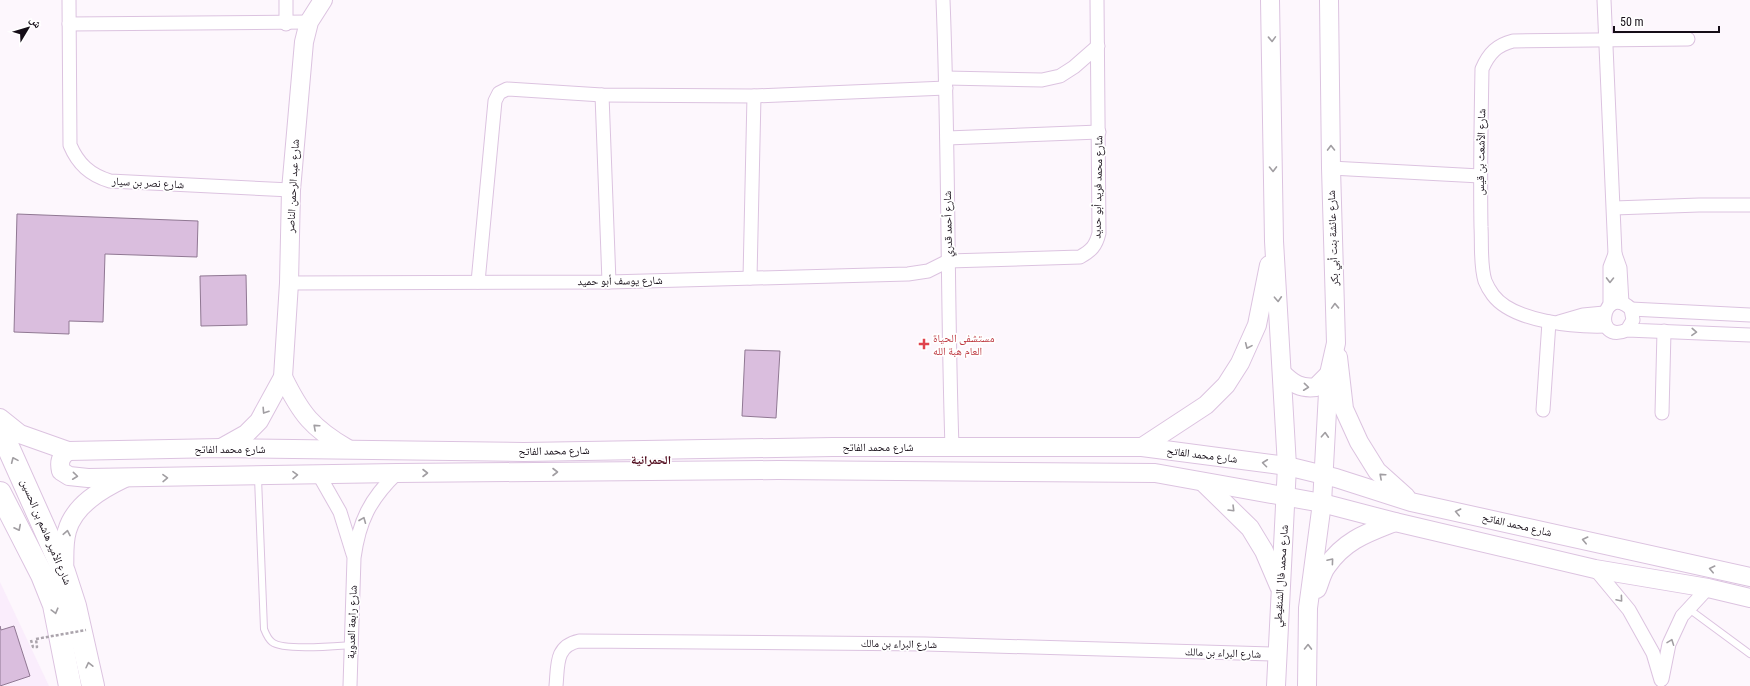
<svg xmlns="http://www.w3.org/2000/svg" width="1750" height="686" font-family="'Roboto Condensed','Noto Naskh Arabic',sans-serif">
  <rect width="100%" height="100%" fill="#fdf7fd"/>
  <!-- built -->
  <path fill="#faedfc" d="M 0,582 L 49,686 L 0,686 Z"/>
  <!-- building -->
  <g fill="#dabede" stroke="#907893">
    <path d="M 17,214 L 198,221 L 197,257 L 105,254 L 103,322 L 69,321 L 69,334 L 14,332 Z"/>
    <path d="M 246,275 L 247,325 L 201,326 L 200,276 Z"/>
    <path d="M 745,350 L 780,351 L 776,418 L 742,416 Z"/>
    <path d="M 0,626 L 1,630 L 14,626 L 30,676 L 0,686 Z"/>
  </g>
  <g fill="none" stroke-linecap="round" stroke-linejoin="round">
    <!-- lane casing -->
    <g stroke="#dcc3e0" stroke-width="8">
      <g id="lane">
        <path d="M 258,478 L 264,629 C 266,634 268,639 272,642 C 283,651 336,646 351,645"/>
        <path d="M 1689,609 L 1750,654"/>
      </g>
    </g>
    <!-- street casing -->
    <g stroke="#dcc3e0" stroke-width="15">
      <g id="street">
        <path d="M 69,0 L 70,145 C 78,164 90,175 110,181 L 291,190"/>
        <path d="M 286,0 L 286,24"/>
        <path d="M 943,0 C 949,149 947,298 952,447"/>
        <path d="M 1604,0 L 1615,254 L 1610,267 L 1610,305"/>
        <path d="M 69,24 L 309,22"/>
        <path d="M 946,78 L 1042,80 L 1060,76 L 1074,67 L 1098,46"/>
        <path d="M 602,95 L 609,282"/>
        <path d="M 947,138 L 1099,132"/>
        <path d="M 1331,168 L 1480,176"/>
        <path d="M 1614,208 L 1699,205 L 1750,205"/>
        <path d="M 1615,254 L 1620,268 L 1622,303"/>
        <path d="M 750,278 L 754,96"/>
        <path d="M 478,282 L 495,101 L 499,93 L 507,89 L 602,95 L 754,96 L 946,88"/>
        <path d="M 289,283 L 609,282 L 908,274 L 928,271 L 948,261 L 1080,257 C 1091,251 1096,246 1099,233 L 1097,0"/>
        <path d="M 1631,309 L 1750,315"/>
        <path d="M 1559,322 L 1583,315 L 1604,313"/>
        <path d="M 1606,326 C 1575,327 1513,322 1493,295 C 1490,291 1487,286 1485,281 C 1480,265 1482,244 1481,227 C 1480,174 1481,122 1482,69 C 1489,53 1497,45 1513,41 L 1688,39"/>
        <path d="M 1627,330 L 1633,320 L 1631,309 C 1603,282 1591,345 1627,330 L 1750,335"/>
        <path d="M 1543,410 L 1549,322"/>
        <path d="M 1662,413 L 1664,331"/>
        <path d="M 319,475 L 340,512 L 353,554"/>
        <path d="M 1595,569 L 1629,610 L 1653,653 L 1661,680"/>
        <path d="M 1662,679 L 1669,644 L 1682,616 L 1708,588"/>
        <path d="M 350,686 L 354,558 C 359,521 370,499 397,473"/>
        <path d="M 556,686 C 558,665 555,646 579,641 L 925,644 L 1276,654"/>
      </g>
    </g>
    <!-- secondary casing -->
    <g stroke="#dcc3e0" stroke-width="20">
      <g id="secondary">
        <path d="M 1270,0 L 1274,241 L 1287,466 L 1276,686"/>
        <path d="M 1338,357 L 1344,409 L 1359,442 L 1377,471 L 1406,497"/>
        <path d="M 1282,373 C 1293,384 1301,389 1316,387 L 1329,374"/>
        <path d="M 283,377 C 301,414 312,428 348,449"/>
        <path d="M 0,418 L 20,434 L 68,451 L 221,448 L 524,452 L 833,447 L 1142,447 L 1287,466 L 1336,478 L 1411,502 L 1750,577"/>
        <path d="M 1142,447 L 1206,405 L 1226,385 L 1240,363 L 1257,325 L 1269,265"/>
        <path d="M 221,448 L 246,434 L 259,421 L 283,377 L 289,283 L 291,190 L 304,42 L 309,22 L 323,0"/>
        <path d="M 68,451 C 60,457 59,462 61,471 L 69,476 L 88,478 L 397,473 L 778,470 L 1155,473 L 1322,503 L 1395,522 L 1595,569 L 1708,588 L 1750,598"/>
        <path d="M 1203,482 L 1250,528 L 1264,551 L 1279,586"/>
        <path d="M 64,572 C 65,559 63,544 67,531 C 74,505 102,489 125,478"/>
        <path d="M 1317,589 C 1320,582 1322,572 1327,566 C 1345,540 1367,533 1395,522"/>
        <path d="M 1307,686 L 1308,608 L 1322,503 L 1329,374 L 1336,343 L 1331,168 L 1329,0"/>
      </g>
    </g>
    <!-- highway casing -->
    <g stroke="#dcc3e0" stroke-width="24">
      <g id="highway">
        <path d="M 0,429 L 64,572 L 75,606 L 93,686"/>
        <path d="M 0,493 L 42,575 L 54,605 L 70,686"/>
      </g>
    </g>
    <!-- path -->
    <path stroke="#aba4ac" stroke-width="2.5" stroke-dasharray="3 2" stroke-linecap="butt" d="M 31,640 L 33,647 L 37,647 L 36,639"/>
    <!-- lane -->
    <use href="#lane" stroke="#fff" stroke-width="6"/>
    <!-- street -->
    <use href="#street" stroke="#fff" stroke-width="13"/>
    <!-- secondary -->
    <use href="#secondary" stroke="#fff" stroke-width="18"/>
    <!-- highway -->
    <use href="#highway" stroke="#fff" stroke-width="22"/>
    <!-- path-bridge -->
    <path stroke="#aba4ac" stroke-width="2.5" stroke-dasharray="3 2" stroke-linecap="butt" d="M 36,639 L 86,630"/>
  </g>
  <!-- one-way arrows -->
  <defs><path id="oneway-chevron" d="M-2-3.5L2.5 0L-2 3.5" fill="none" stroke-width="1.6" stroke-linecap="round" stroke-linejoin="round"/></defs>
  <g stroke="#a19ea2">
    <use href="#oneway-chevron" transform="translate(1272 39) rotate(88)"/>
    <use href="#oneway-chevron" transform="translate(1331 148) rotate(-91)"/>
    <use href="#oneway-chevron" transform="translate(1273 169) rotate(89)"/>
    <use href="#oneway-chevron" transform="translate(1610 280) rotate(91)"/>
    <use href="#oneway-chevron" transform="translate(1278 299) rotate(87)"/>
    <use href="#oneway-chevron" transform="translate(1335 306) rotate(-92)"/>
    <use href="#oneway-chevron" transform="translate(1694 332) rotate(3)"/>
    <use href="#oneway-chevron" transform="translate(1248 346) rotate(114)"/>
    <use href="#oneway-chevron" transform="translate(1306 387) rotate(6)"/>
    <use href="#oneway-chevron" transform="translate(265 411) rotate(123)"/>
    <use href="#oneway-chevron" transform="translate(316 427) rotate(-138)"/>
    <use href="#oneway-chevron" transform="translate(1325 435) rotate(-87)"/>
    <use href="#oneway-chevron" transform="translate(14 460) rotate(-114)"/>
    <use href="#oneway-chevron" transform="translate(1265 463) rotate(-173)"/>
    <use href="#oneway-chevron" transform="translate(555 472)"/>
    <use href="#oneway-chevron" transform="translate(425 473)"/>
    <use href="#oneway-chevron" transform="translate(295 475) rotate(-1)"/>
    <use href="#oneway-chevron" transform="translate(75 476) rotate(6)"/>
    <use href="#oneway-chevron" transform="translate(1382 476) rotate(-138)"/>
    <use href="#oneway-chevron" transform="translate(165 478) rotate(-1)"/>
    <use href="#oneway-chevron" transform="translate(1232 509) rotate(45)"/>
    <use href="#oneway-chevron" transform="translate(1458 512) rotate(-167)"/>
    <use href="#oneway-chevron" transform="translate(363 520) rotate(-68)"/>
    <use href="#oneway-chevron" transform="translate(18 528) rotate(63)"/>
    <use href="#oneway-chevron" transform="translate(67 533) rotate(-79)"/>
    <use href="#oneway-chevron" transform="translate(1585 540) rotate(-167)"/>
    <use href="#oneway-chevron" transform="translate(1331 561) rotate(-50)"/>
    <use href="#oneway-chevron" transform="translate(1712 569) rotate(-167)"/>
    <use href="#oneway-chevron" transform="translate(1620 599) rotate(50)"/>
    <use href="#oneway-chevron" transform="translate(55 611) rotate(75)"/>
    <use href="#oneway-chevron" transform="translate(1671 642) rotate(-69)"/>
    <use href="#oneway-chevron" transform="translate(1308 647) rotate(-89)"/>
    <use href="#oneway-chevron" transform="translate(89 665) rotate(-103)"/>
  </g>
  <!-- markers -->
  <path fill="#e0444e" stroke="#fff" stroke-width="1.5" d="M922 338h4v4h4v4h-4v4h-4v-4h-4v-4h4z"/>
  <g text-anchor="middle" dominant-baseline="central" stroke-width="3.5" stroke-linejoin="round" paint-order="stroke">
    <!-- street labels -->
    <g font-size="11" fill="#150d17" stroke="#fff">
      <text transform="translate(1481 152) rotate(-89)">شارع الأشعث بن قيس</text>
      <text transform="translate(148 183) rotate(3)">شارع نصر بن سيار</text>
      <text transform="translate(293 186) rotate(-87)">شارع عبد الرحمن الناصر</text>
      <text transform="translate(1098 187) rotate(-89)">شارع محمد فريد أبو حديد</text>
      <text transform="translate(948 224) rotate(-91)">شارع أحمد قدري</text>
      <text transform="translate(1333 238) rotate(-92)">شارع عائشة بنت أبي بكر</text>
      <text transform="translate(620 281) rotate(-1)">شارع يوسف أبو حميد</text>
      <text x="878" y="447">شارع محمد الفاتح</text>
      <text x="230" y="449">شارع محمد الفاتح</text>
      <text transform="translate(554 451) rotate(-1)">شارع محمد الفاتح</text>
      <text transform="translate(1202 455) rotate(7)">شارع محمد الفاتح</text>
      <text transform="translate(1517 525) rotate(13)">شارع محمد الفاتح</text>
      <text transform="translate(46 532) rotate(67)">شارع الأمير هاشم بن الحسين</text>
      <text transform="translate(1281 576) rotate(-86)">شارع محمد فال الشنقيطي</text>
      <text transform="translate(352 622) rotate(-88)">شارع رابعة العدوية</text>
      <text transform="translate(899 644) rotate(1)">شارع البراء بن مالك</text>
      <text transform="translate(1223 653) rotate(2)">شارع البراء بن مالك</text>
    </g>
    <!-- health labels -->
    <g font-size="11" fill="#be3a42" stroke="#fff" text-anchor="start">
      <text x="933" y="338">مستشفى الحياة<tspan x="933" dy="13">العام هبة الله</tspan></text>
    </g>
    <!-- neighbourhood labels -->
    <g font-size="12" font-weight="bold" fill="#4f091b" stroke="#fff">
      <text x="651" y="460">الحمرانية</text>
    </g>
  </g>
  <!-- north arrow -->
  <g transform="translate(28 28) rotate(52)" stroke="#ffffff" stroke-width="3" paint-order="stroke">
  <path d="M0-3L7 15L0 10L-7 15Z" fill="#150d17"/>
  <text y="-6" font-size="11" font-weight="bold" text-anchor="middle" fill="#150d17">ش</text>
  </g>
  <!-- scale -->
  <path d="M1614 26v6h105v-6" fill="none" stroke="#150d17" stroke-width="2"/>
  <text x="1620" y="26" font-size="12" fill="#150d17" stroke="#ffffff" stroke-width="3" paint-order="stroke">50 m</text>
</svg>
